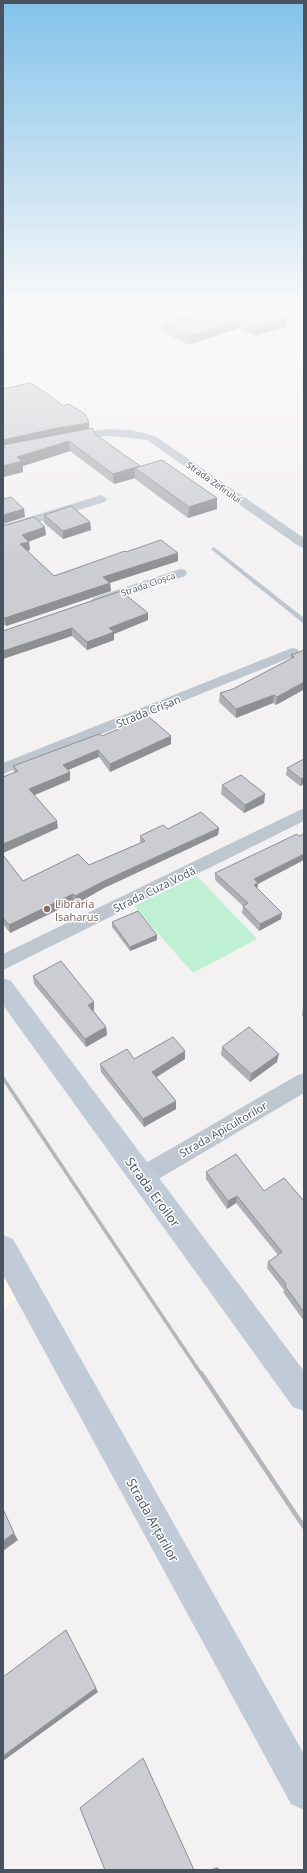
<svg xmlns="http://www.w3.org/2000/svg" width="307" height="1873" font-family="'Open Sans',sans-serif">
  <rect width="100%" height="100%" fill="#f3f1f1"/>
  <!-- commercial -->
  <path fill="#fdf8eb" d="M 3,1248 L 28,1293 L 3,1308 Z"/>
  <!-- green -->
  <path fill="#bff0d4" d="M 197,876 L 257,939 L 193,973 L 134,906 Z"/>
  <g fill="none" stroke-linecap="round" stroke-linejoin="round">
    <!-- lane -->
    <g fill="#bec7d0" fill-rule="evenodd">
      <path d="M 268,305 L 275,305 L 304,316 L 304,319 Z"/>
      <path d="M 214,547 L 304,618 L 304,624 L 212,550 L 211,549 Z"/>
    </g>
    <!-- street -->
    <g fill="#bec7d0" fill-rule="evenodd">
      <path d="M 110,429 L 131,430 L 155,436 L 304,538 L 304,548 L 300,547 L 147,440 L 110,436 L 70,439 L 65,436 L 70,433 Z"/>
      <path d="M 101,495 L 107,499 L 105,502 L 3,533 L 3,525 Z"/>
      <path d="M 180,569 L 185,570 L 187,573 L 185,576 L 103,604 L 93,604 L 91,601 L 93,598 Z"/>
      <path d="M 292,648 L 297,649 L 299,652 L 297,655 L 3,774 L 3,763 Z"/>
      <path d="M 304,808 L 304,821 L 3,970 L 3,954 Z"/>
      <path d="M 304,1073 L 304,1093 L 150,1184 L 142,1187 L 134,1184 L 131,1177 L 134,1170 L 296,1076 Z"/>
    </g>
    <!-- secondary -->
    <g fill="#c1cbd7" fill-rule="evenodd">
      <path d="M 3,978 L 11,981 L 304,1371 L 304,1411 L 293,1407 L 3,1005 Z"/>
      <path d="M 3,1235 L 13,1239 L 304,1754 L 304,1810 L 291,1804 L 3,1275 Z"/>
    </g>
    <!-- rail-far1 -->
    <path stroke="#b3b6bb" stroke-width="3.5" d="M 3,1078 L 201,1374"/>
    <!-- rail -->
    <path stroke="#b3b6bb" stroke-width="4.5" d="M 201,1373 L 304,1527"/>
  </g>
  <!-- wall -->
  <g fill="#afb0b5">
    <path d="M 215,308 L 287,318 L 286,327 L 255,336 L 239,328 L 189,345 L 163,332 L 163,323 L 215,309 Z"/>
    <path d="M 3,389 L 89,428 L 95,434 L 140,467 L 217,498 L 217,509 L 188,518 L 135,479 L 135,478 L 114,484 L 70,451 L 23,466 L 23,472 L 3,477 Z"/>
    <path d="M 44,515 L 90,522 L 91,530 L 63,539 L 44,523 Z"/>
    <path d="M 3,526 L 46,535 L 28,541 L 30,550 L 27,551 L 54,576 L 126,552 L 178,561 L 110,583 L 111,591 L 6,626 L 3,624 Z"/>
    <path d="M 148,620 L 114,634 L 114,640 L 87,650 L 72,636 L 3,631 Z"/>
    <path d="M 304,650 L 304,691 L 303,690 L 276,705 L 273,703 L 236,718 L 219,702 L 220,693 L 233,689 L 291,659 L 291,655 Z"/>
    <path d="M 102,736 L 171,736 L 171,744 L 110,772 L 99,757 L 68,770 L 70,780 L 34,795 L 58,828 L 3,853 L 3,777 L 14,773 L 13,766 Z"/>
    <path d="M 304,759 L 300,786 L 286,775 L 287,768 Z"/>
    <path d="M 222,785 L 265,794 L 264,803 L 244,813 L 221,794 Z"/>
    <path d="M 219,828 L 218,835 L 104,888 L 76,904 L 74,902 L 10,933 L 3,924 L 3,855 L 23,881 L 89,865 L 140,843 L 140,836 L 168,829 Z"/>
    <path d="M 299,836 L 258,884 L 257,888 L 281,919 L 259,931 L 242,913 L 243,906 L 215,880 L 215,873 Z"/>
    <path d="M 112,922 L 157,935 L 157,940 L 130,951 L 112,927 Z"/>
    <path d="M 33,976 L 94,1010 L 93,1010 L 106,1027 L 107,1035 L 86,1047 L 34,984 Z"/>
    <path d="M 303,1007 L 304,1007 L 304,1018 L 302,1015 Z"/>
    <path d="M 222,1047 L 277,1062 L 250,1082 L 221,1055 Z"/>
    <path d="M 134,1059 L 185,1059 L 156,1077 L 176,1109 L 144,1127 L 101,1072 L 100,1064 Z"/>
    <path d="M 206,1172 L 264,1191 L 304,1201 L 304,1321 L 283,1292 L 284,1290 L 267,1268 L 268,1262 L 278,1255 L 236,1203 L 227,1209 L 206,1179 Z"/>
    <path d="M 216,1867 L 218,1868 L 219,1870 L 210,1870 Z"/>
  </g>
  <!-- shaded-wall -->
  <g fill="#8e9094">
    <path d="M 287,318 L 286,327 L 255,336 L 256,326 Z"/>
    <path d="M 239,319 L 239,328 L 189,345 L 190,336 Z"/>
    <path d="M 89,423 L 89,429 L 3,445 L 3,440 L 57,428 Z"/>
    <path d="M 69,441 L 70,451 L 23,466 L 23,472 L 3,477 L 3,466 L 17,457 Z"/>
    <path d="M 140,466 L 140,472 L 135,468 L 135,478 L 114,484 L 113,474 Z"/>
    <path d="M 217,498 L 217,509 L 188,518 L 189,507 Z"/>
    <path d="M 24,509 L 25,517 L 3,524 L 3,515 Z"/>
    <path d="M 90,522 L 91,530 L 63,539 L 63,531 Z"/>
    <path d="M 45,527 L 46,535 L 23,544 L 22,535 Z"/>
    <path d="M 29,542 L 30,550 L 21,553 L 20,544 Z"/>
    <path d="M 178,553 L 178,561 L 103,585 L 103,577 Z"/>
    <path d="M 110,583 L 111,591 L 6,626 L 5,618 Z"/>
    <path d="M 148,613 L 148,620 L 114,634 L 114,640 L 87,650 L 87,642 L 109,628 Z"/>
    <path d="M 72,628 L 72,636 L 3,659 L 3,651 Z"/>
    <path d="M 304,682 L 303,690 L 276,705 L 277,697 Z"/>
    <path d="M 274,695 L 273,703 L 236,718 L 236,709 Z"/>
    <path d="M 171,736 L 171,744 L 110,772 L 110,764 Z"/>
    <path d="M 98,750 L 99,757 L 63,772 L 63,765 Z"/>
    <path d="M 70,772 L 70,780 L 30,797 L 29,789 Z"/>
    <path d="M 304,778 L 304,784 L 300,786 L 301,779 Z"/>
    <path d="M 265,794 L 264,803 L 244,813 L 245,805 Z"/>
    <path d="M 57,821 L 58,828 L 3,853 L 3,844 Z"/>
    <path d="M 219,828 L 218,835 L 104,888 L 76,904 L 75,896 L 104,881 Z"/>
    <path d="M 304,854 L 304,860 L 258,884 L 257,890 L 254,886 L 254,879 Z"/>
    <path d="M 73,894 L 74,902 L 10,933 L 9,925 Z"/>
    <path d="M 282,913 L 281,919 L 259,931 L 260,924 Z"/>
    <path d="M 157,935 L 157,940 L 130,951 L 130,947 Z"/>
    <path d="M 94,1002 L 94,1010 L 89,1013 L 88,1005 Z"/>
    <path d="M 106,1027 L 107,1035 L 86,1047 L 85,1039 Z"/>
    <path d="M 185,1051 L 185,1059 L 152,1080 L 152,1072 Z"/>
    <path d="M 279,1054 L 277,1062 L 250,1082 L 251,1074 Z"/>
    <path d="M 176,1101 L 176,1109 L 144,1127 L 143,1119 Z"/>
    <path d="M 237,1196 L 236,1203 L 227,1209 L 228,1201 Z"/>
    <path d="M 14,1533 L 18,1540 L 3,1551 L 3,1541 Z"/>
    <path d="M 96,1688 L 98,1692 L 3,1761 L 3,1756 Z"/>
  </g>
  <!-- building -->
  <g fill="#cbcdd3" stroke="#8e9094">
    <path d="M 223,305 L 258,305 L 287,318 L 256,326 L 239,319 L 190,336 L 163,323 L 217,308 L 215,308 Z"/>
    <path d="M 30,383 L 46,393 L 63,406 L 69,404 L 85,414 L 89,423 L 57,428 L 3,440 L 3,389 Z"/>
    <path d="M 92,428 L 95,434 L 140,466 L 113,474 L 69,441 L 17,457 L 22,461 L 3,466 L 3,447 L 4,446 L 6,448 L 3,445 Z"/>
    <path d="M 162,460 L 217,498 L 189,507 L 135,468 Z"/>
    <path d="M 11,497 L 24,509 L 3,515 L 3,499 Z"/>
    <path d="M 71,506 L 90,522 L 63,531 L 44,515 Z"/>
    <path d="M 34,517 L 45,527 L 22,535 L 29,542 L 20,544 L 54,576 L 125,551 L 126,552 L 161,540 L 178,553 L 103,577 L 110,583 L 5,618 L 3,616 L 3,526 Z"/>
    <path d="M 121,591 L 148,613 L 109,628 L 114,632 L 87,642 L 72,628 L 3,651 L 3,631 Z"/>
    <path d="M 304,650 L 304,682 L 277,697 L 274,695 L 236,709 L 220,693 L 233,689 L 294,657 L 291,655 Z"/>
    <path d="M 148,716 L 171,736 L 110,764 L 98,750 L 63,765 L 70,772 L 29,789 L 57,821 L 3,844 L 3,777 L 18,771 L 13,766 L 99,734 L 102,736 Z"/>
    <path d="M 304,759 L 304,778 L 301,779 L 287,768 Z"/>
    <path d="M 241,775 L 265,794 L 245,805 L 222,785 Z"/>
    <path d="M 201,812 L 219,828 L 104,881 L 75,896 L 73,894 L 9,925 L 3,918 L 3,855 L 23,881 L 78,854 L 89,865 L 145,841 L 140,836 L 163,825 L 168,829 Z"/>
    <path d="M 297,834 L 299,836 L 304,834 L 304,854 L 254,879 L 258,883 L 254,885 L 282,913 L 260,924 L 243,906 L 248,903 L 215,873 Z"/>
    <path d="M 138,911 L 157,935 L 130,947 L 112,922 Z"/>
    <path d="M 61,961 L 94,1002 L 88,1005 L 106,1027 L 85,1039 L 33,976 Z"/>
    <path d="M 249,1027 L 279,1054 L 251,1074 L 222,1047 Z"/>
    <path d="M 173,1037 L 185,1051 L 152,1072 L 176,1101 L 143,1119 L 100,1064 L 127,1049 L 134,1059 Z"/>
    <path d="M 236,1154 L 264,1191 L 284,1178 L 304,1201 L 304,1312 L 285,1286 L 286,1284 L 268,1262 L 282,1252 L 237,1196 L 228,1201 L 206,1172 Z"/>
    <path d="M 3,1509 L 14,1533 L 3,1541 Z"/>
    <path d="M 66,1630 L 96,1688 L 3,1756 L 3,1677 Z"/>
    <path d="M 143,1758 L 194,1870 L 105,1870 L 80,1808 Z"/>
    <path d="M 218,1868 L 219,1870 L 214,1870 Z"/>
  </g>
  <!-- sky -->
  <linearGradient id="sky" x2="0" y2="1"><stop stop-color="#83c2ea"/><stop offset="0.54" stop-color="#faf9f9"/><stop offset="1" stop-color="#faf9f9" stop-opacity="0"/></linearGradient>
  <rect width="307" height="568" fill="url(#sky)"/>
  <!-- markers -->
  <circle fill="#8d6e63" stroke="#fff" stroke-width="1.5" cx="47" cy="909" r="4"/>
  <g text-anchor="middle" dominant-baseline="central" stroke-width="3" stroke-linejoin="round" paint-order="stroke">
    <!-- far-street labels -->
    <g font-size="9" fill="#48535f" stroke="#fff">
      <text transform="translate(214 482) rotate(35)">Strada Zefirului</text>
      <text transform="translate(148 584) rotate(-19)">Strada Cloșca</text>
    </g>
    <!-- street labels -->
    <g font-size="11" fill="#48535f" stroke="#fff">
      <text transform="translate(148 711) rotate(-22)">Strada Crișan</text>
      <text transform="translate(154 889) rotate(-26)">Strada Cuza Vodă</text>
      <text transform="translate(223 1129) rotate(-30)">Strada Apicultorilor</text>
    </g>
    <!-- education labels -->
    <g font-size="11" fill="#785e54" stroke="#fff" text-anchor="start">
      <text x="55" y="903">Librăria<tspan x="55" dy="13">Isaharus</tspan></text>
    </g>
    <!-- near-street labels -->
    <g font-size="13" fill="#48535f" stroke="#fff">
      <text transform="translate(153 1192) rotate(54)">Strada Eroilor</text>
      <text transform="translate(153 1520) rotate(61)">Strada Arțarilor</text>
    </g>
  </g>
  <!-- border -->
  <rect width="307" height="1873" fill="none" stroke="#48535f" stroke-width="8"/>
</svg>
